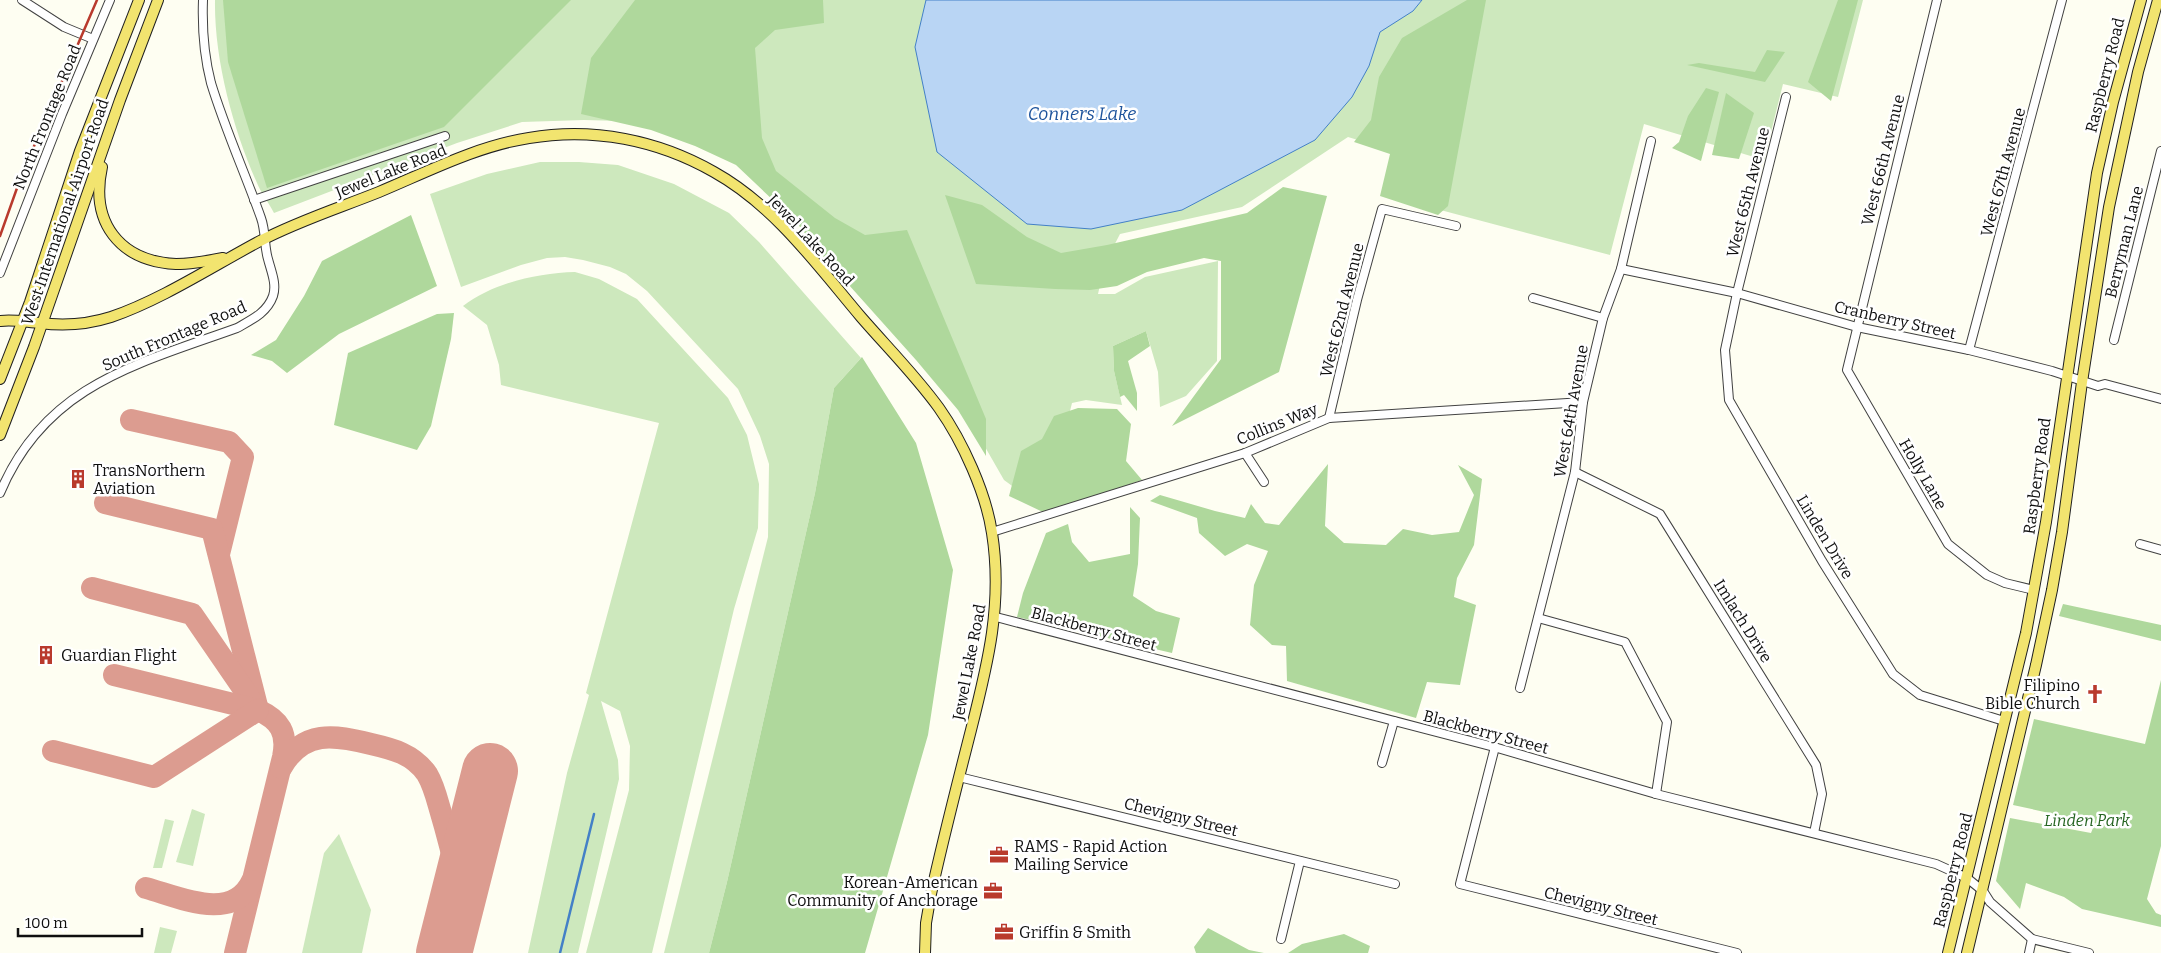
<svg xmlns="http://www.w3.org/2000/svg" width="2161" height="953" font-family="Bitter,serif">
  <rect width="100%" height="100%" fill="#fefef2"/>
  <!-- green -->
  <g fill="#cde8bd">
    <path d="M 215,0 L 1863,0 L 1838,97 L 1783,84 L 1764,160 L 1644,124 L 1610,255 L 1384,195 L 1394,151 L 1348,137 L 1242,207 L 1120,234 L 1105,263 L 1098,294 L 1115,294 L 1145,277 L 1218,261 L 1217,361 L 1186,396 L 1160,407 L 1158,372 L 1146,331 L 1113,346 L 1114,371 L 1122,405 L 1086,400 L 1072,403 L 1046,507 L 1027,497 L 1004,480 L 961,405 L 746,165 L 664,127 L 622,121 L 584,120 L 522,122 L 457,143 L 274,213 C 269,203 261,193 257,183 C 233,129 214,59 215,0 Z"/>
    <path d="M 540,162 L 579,162 L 618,165 L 674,184 L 729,213 L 759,242 L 861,358 L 834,388 L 815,493 L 727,882 L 709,953 L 664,953 L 768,537 L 769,464 L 760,436 L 738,389 L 647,291 L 626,274 L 610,267 L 583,260 L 565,257 L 547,258 L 521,265 L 461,287 L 430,194 L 487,174 Z"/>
    <path d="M 575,272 L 599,279 L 637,299 L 728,398 L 747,435 L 759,484 L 758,528 L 734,609 L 652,953 L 586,953 L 629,790 L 630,746 L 620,711 L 601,701 L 618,760 L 619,779 L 578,953 L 528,953 L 567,773 L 589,695 L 586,693 L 659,423 L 501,385 L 499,365 L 487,325 L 463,306 C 493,283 537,273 575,272 Z"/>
    <path d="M 192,809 L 205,814 L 193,866 L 176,862 Z"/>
    <path d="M 165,819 L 174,821 L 162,868 L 153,868 Z"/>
    <path d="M 339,834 L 371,910 L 362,953 L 302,953 L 324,853 Z"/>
    <path d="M 160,927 L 177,931 L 171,953 L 154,953 Z"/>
  </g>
  <!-- forest -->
  <g fill="#afd89c">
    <path d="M 223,0 L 571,0 L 444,127 L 267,188 L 228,62 Z"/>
    <path d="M 635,0 L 823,0 L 824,23 L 775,30 L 755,48 L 762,138 L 776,171 L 835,218 L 865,235 L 907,230 L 986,419 L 986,456 L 958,410 L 916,360 L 823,256 L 796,222 L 736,165 L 695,146 L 651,130 L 581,114 L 591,58 Z"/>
    <path d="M 1467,0 L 1486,0 L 1448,206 L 1438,215 L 1380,196 L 1390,154 L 1354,142 L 1371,120 L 1379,77 L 1402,38 Z"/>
    <path d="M 1838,0 L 1858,0 L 1831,101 L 1808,82 Z"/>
    <path d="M 1767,50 L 1785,52 L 1765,82 L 1687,65 L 1699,63 L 1755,72 Z"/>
    <path d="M 1706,88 L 1719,92 L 1701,161 L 1672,148 L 1679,142 L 1688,116 Z"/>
    <path d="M 1726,93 L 1754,113 L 1739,159 L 1712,155 Z"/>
    <path d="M 1283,187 L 1327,196 L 1279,372 L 1172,426 L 1221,359 L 1221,261 L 1204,258 L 1147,272 L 1117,286 L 1090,290 L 1055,289 L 976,284 L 945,195 L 982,205 L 1027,237 L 1061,253 L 1107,245 L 1247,213 Z"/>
    <path d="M 411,215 L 437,286 L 339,334 L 287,373 L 272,361 L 251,355 L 276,340 L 304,296 L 322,261 Z"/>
    <path d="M 454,313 L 451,339 L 431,426 L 417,450 L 334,425 L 348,353 L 437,314 Z"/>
    <path d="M 1146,331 L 1150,346 L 1128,361 L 1137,393 L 1137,411 L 1124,395 L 1120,397 L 1114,371 L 1113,346 Z"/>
    <path d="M 862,357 L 916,443 L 953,570 L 928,735 L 865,953 L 709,953 L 727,882 L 815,493 L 834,388 Z"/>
    <path d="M 1078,408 L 1117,409 L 1131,424 L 1126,461 L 1142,480 L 1045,513 L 1009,496 L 1021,451 L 1042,439 L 1054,416 Z"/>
    <path d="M 1328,464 L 1325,526 L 1344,543 L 1386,545 L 1403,529 L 1432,535 L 1459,532 L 1474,495 L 1458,465 L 1482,479 L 1474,545 L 1457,578 L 1454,597 L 1476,605 L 1460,685 L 1427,682 L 1416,718 L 1287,681 L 1286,646 L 1272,645 L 1250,625 L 1254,585 L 1268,551 L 1247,544 L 1225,556 L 1199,533 L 1197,518 L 1150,501 L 1160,495 L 1215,511 L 1245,518 L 1251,504 L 1265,523 L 1279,525 Z"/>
    <path d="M 1130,507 L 1140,518 L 1138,564 L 1133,596 L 1156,611 L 1180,618 L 1172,653 L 1017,617 L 1023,593 L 1046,533 L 1068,524 L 1072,542 L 1089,562 L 1130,554 Z"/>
    <path d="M 2063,604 L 2161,625 L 2161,641 L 2059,616 Z"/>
    <path d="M 2161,680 L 2161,846 L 2147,899 L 2156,913 L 2161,915 L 2161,927 L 2082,909 L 2064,897 L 2026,883 L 2020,909 L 1996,881 L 2010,818 L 2091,833 L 2095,823 L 2013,805 L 2034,719 L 2145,744 Z"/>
    <path d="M 1208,928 L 1249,950 L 1264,953 L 1196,953 L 1194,947 Z"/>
    <path d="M 1344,934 L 1370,946 L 1368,953 L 1288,953 L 1302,944 Z"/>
  </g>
  <!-- water -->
  <path fill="#b9d5f4" stroke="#4380c7" d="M 926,0 L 1422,0 L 1413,11 L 1380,32 L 1369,66 L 1352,97 L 1315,140 L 1182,210 L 1091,229 L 1027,224 L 937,152 L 915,47 Z"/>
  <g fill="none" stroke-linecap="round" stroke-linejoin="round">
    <!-- stream -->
    <path stroke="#4380c7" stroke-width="2.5" d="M 560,953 L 594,814"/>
    <!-- taxiway -->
    <g stroke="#dc9c90" stroke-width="22">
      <path d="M 131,420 L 229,442 L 243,457 L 219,554"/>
      <path d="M 105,503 L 212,529 L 258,710"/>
      <path d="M 92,588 L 192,614 L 249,697"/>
      <path d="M 114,675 L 258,710 C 280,720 288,733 283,757 L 235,953"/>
      <path d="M 53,751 L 154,777 L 258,710"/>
      <path d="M 281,768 C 303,729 335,735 371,744 C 393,749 413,754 427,774 C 433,784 436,795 439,806 C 447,833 454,860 460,888"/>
      <path d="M 146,888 C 179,897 233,923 252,881"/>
    </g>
    <!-- runway -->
    <path stroke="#dc9c90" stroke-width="56" d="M 444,953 L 490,771"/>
    <!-- minor casing -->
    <g stroke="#424242" stroke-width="10">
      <g id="minor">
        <path d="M 22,0 L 64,27 L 93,39"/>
        <path d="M 1937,0 L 1847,370 L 1948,544 L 1987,575 L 2005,583 L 2034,590"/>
        <path d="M 1786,97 L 1737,293 L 1725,350 L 1729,400 L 1822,561 L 1893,674 L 1920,695 L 2004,721"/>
        <path d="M 254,200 L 445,136"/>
        <path d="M 1621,269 L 1737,293 L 1857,327 L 1969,350 L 2052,371 L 2098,386 L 2105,384 L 2161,399"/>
        <path d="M 0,273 L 62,114 L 110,0"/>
        <path d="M 1533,298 L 1603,318"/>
        <path d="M 2114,340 L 2161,151"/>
        <path d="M 1969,350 L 2062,0"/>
        <path d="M 1329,418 L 1357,300 L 1382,209 L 1456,226"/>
        <path d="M 1245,453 L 1264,482"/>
        <path d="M 1575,472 L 1660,514 L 1816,765 L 1822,794 L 1814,833"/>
        <path d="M 0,493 C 45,385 137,364 237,328 C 251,320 267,313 273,296 C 277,284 271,271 268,259 C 264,246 266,232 261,218 C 245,173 225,129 211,83 C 204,56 202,28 203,0"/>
        <path d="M 992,532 L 1245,453 L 1329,418 L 1583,402"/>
        <path d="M 2140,544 L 2161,550"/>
        <path d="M 996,617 L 1494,747 L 1656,794 L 1936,864 L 1967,878 L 1983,891 L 1990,902 L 2032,939 L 2089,953"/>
        <path d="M 1538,618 L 1625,642 L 1667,722 L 1656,794"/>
        <path d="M 1520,688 L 1575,472 L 1583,402 L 1603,318 L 1621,269 L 1651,141"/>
        <path d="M 1495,747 L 1460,884 L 1737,953"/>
        <path d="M 1382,763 L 1394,721"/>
        <path d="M 959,777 L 1395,884"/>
        <path d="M 1281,939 L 1300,861"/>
        <path d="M 2029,953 L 2032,939"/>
      </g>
    </g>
    <!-- major casing -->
    <g stroke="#202020" stroke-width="12">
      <g id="major">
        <path d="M 102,167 C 90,222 119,261 176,264 C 192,264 208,261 223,258"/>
        <path d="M 0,321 C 13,319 26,322 40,323 C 63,326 89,324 111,317 C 161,300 213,266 260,241 C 298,221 339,208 379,192 C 427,172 477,146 529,138 C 593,127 658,140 714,172 C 775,206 817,265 861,317 C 887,347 916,376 939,408 C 963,442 986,493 992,533 C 1003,603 988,663 971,730 C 957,785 943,839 931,894 L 926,923 L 925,953"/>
        <path d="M 0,379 L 30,302 L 80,151 L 139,0"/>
        <path d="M 0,435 L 34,347 L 120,100 L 158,0"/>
        <path d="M 1948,953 L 2026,633 L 2046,522 L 2097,173 L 2113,102 L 2141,0"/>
        <path d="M 1967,953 L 2036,665 L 2052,590 L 2062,532 L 2082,382 L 2109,207 L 2138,72 L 2158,0"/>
      </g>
    </g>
    <!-- minor -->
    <use href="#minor" stroke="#fff" stroke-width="8"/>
    <!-- major -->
    <use href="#major" stroke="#f2e46f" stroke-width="10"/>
    <!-- rail -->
    <path stroke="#b93a2d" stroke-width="2.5" d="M 0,236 L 22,174 L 97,0"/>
  </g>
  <!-- icons -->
  <defs>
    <g id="building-bare" transform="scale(1.5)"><path d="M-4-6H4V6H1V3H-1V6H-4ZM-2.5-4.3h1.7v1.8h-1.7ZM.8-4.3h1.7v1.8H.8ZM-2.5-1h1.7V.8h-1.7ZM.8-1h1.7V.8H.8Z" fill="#b93a2d" stroke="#fff" stroke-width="2.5" paint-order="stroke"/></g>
    <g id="church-bare" transform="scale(1.5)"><path d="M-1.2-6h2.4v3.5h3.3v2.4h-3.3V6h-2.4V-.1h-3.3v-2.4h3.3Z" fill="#b93a2d" stroke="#fff" stroke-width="2.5" paint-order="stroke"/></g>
    <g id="office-bare" transform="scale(1.5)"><path d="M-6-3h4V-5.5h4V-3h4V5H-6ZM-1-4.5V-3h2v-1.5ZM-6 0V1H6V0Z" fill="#b93a2d" stroke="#fff" stroke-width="2.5" paint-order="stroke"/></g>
  </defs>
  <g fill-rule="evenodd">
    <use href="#building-bare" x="78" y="479"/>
    <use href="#building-bare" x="46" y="655"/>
    <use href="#church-bare" x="2095" y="694"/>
    <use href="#office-bare" x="999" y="855"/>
    <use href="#office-bare" x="993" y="891"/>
    <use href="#office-bare" x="1004" y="932"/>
  </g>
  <g text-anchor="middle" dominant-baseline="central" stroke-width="5" stroke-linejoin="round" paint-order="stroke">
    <!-- street labels -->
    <g font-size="16" fill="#0f0f0f" stroke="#fff">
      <text transform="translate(2105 75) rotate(-76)">Raspberry Road</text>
      <text transform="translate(47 117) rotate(-68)">North Frontage Road</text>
      <text transform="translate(1883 160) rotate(-76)">West 66th Avenue</text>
      <text transform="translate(391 171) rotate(-22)">Jewel Lake Road</text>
      <text transform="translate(2003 172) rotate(-75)">West 67th Avenue</text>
      <text transform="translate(1748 192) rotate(-76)">West 65th Avenue</text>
      <text transform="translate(65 212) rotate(-71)">West International Airport Road</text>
      <text transform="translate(811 240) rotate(47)">Jewel Lake Road</text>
      <text transform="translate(2124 242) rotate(-76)">Berryman Lane</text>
      <text transform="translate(1342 310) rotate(-76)">West 62nd Avenue</text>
      <text transform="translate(1895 320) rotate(13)">Cranberry Street</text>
      <text transform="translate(174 336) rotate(-23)">South Frontage Road</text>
      <text transform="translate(1571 411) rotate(-80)">West 64th Avenue</text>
      <text transform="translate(1277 424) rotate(-22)">Collins Way</text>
      <text transform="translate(1923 474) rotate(60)">Holly Lane</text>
      <text transform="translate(2037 476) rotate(-82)">Raspberry Road</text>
      <text transform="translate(1825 537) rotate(59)">Linden Drive</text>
      <text transform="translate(1743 621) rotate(58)">Imlach Drive</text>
      <text transform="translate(1094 629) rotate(15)">Blackberry Street</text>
      <text transform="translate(969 662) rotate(-79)">Jewel Lake Road</text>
      <text transform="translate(1486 732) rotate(15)">Blackberry Street</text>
      <text transform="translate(1181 817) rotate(14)">Chevigny Street</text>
      <text transform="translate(1953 870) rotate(-76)">Raspberry Road</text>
      <text transform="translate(1601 906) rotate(14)">Chevigny Street</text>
    </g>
    <!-- poi labels -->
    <g font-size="16" fill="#0f0f0f" stroke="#fff" text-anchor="start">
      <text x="93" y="470">TransNorthern<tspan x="93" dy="18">Aviation</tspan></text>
      <text x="61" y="655">Guardian Flight</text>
      <text x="2080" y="685" text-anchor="end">Filipino<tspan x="2080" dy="18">Bible Church</tspan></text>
      <text x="1014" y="846">RAMS - Rapid Action<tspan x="1014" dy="18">Mailing Service</tspan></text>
      <text x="978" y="882" text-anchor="end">Korean-American<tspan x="978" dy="18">Community of Anchorage</tspan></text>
      <text x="1019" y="932">Griffin &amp; Smith</text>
    </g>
    <!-- park labels -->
    <g font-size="16" font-style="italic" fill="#266522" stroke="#fff">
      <text x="2087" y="820">Linden Park</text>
    </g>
    <!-- water labels -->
    <g font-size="18" font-style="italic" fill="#1d539c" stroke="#fff">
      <text x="1082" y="114">Conners Lake</text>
    </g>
  </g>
  <!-- scale -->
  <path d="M18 928v8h124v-8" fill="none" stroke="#0f0f0f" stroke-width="2.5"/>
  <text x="25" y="928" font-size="15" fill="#0f0f0f" stroke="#ffffff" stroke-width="4" paint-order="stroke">100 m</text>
</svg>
